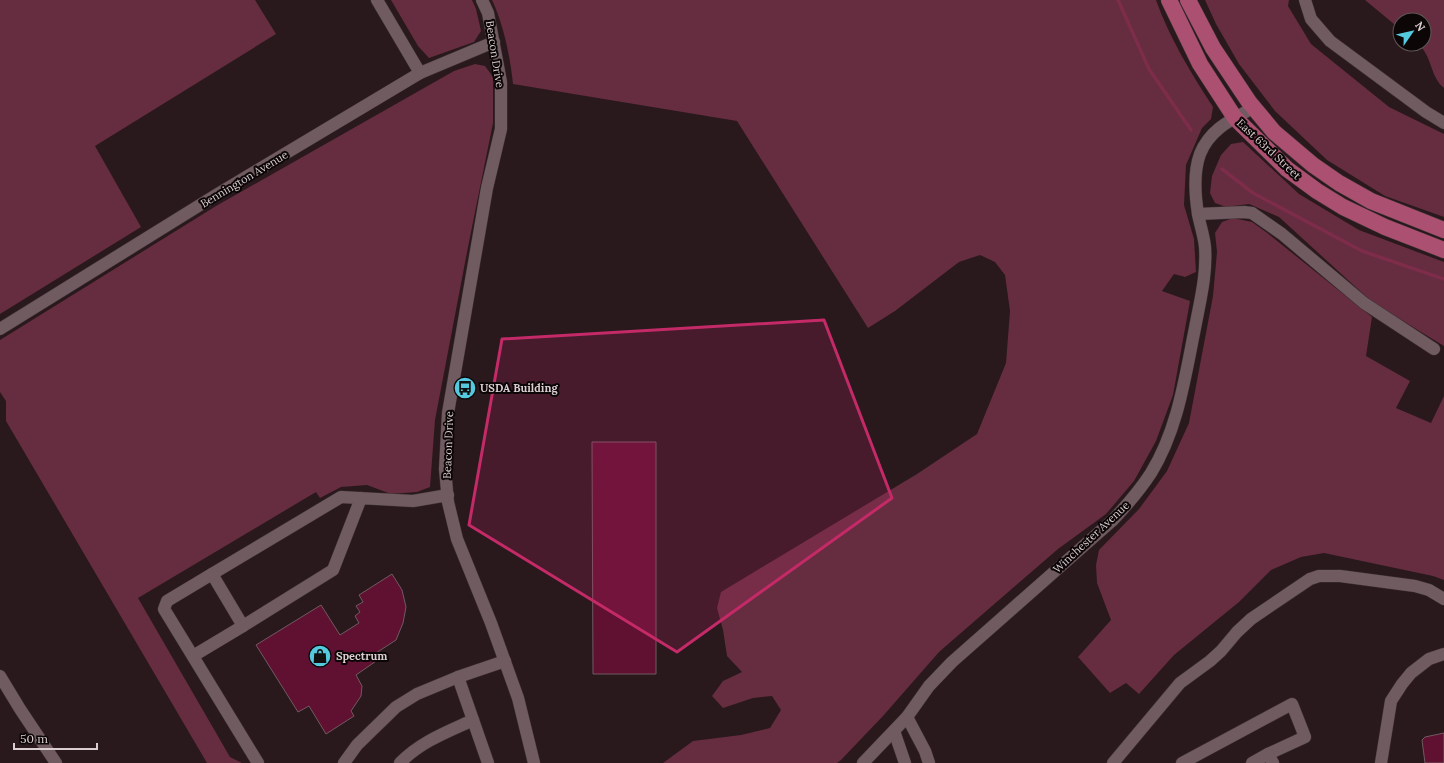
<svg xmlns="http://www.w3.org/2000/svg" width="1444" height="763" font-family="Lora,serif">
  <rect width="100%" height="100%" fill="#29181c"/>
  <!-- green -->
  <g fill="#652d3f">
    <path d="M 0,0 L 255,0 L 276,34 L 95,146 L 141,227 L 0,314 Z"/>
    <path d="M 391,0 L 472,0 L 476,9 L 481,31 L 474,42 L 429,58 L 418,46 Z"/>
    <path d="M 492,0 L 1156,0 C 1170,39 1191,73 1213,107 L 1211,119 L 1202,128 L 1186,165 L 1184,205 L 1194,239 L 1196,272 L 1185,277 L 1174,274 L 1162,291 L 1190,301 L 1173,395 L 1156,441 L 1134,481 L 1106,514 L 1058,549 L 939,652 L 883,716 L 841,760 L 837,763 L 663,763 L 693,741 L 741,735 L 770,728 L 781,710 L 772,696 L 753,698 L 723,708 L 712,696 L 723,681 L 742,672 L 727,656 L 723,630 L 717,608 L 721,592 L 917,474 L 977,434 L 1006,363 L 1010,311 L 1005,275 L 995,262 L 980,255 L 959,262 L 895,311 L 868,328 L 737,121 L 513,84 C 510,56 504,26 492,0 Z"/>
    <path d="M 1205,0 L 1289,0 L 1288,6 L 1311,44 L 1389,107 L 1444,134 L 1444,217 L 1385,196 L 1327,160 L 1275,111 L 1239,64 L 1216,24 Z"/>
    <path d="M 1365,0 L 1444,0 L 1444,88 C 1430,77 1432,55 1418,44 L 1424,44 L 1424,20 L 1400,20 L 1400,29 Z"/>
    <path d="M 475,64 L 485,66 L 493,77 L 493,123 L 468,247 L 435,420 L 430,487 L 417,492 L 391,494 L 367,485 L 341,487 L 320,498 L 316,492 L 138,598 L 230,757 L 242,763 L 207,763 L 6,421 L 6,401 L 0,392 L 0,340 L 216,206 L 454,71 Z"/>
    <path d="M 1243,142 L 1299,194 L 1359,230 L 1444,262 L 1444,346 L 1372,302 L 1279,217 L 1249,204 L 1226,207 L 1215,203 L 1210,193 L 1212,176 L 1221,155 L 1231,144 Z"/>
    <path d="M 1233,218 L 1252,222 L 1266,232 L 1372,317 L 1366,356 L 1410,381 L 1396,408 L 1431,423 L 1444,396 L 1444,580 L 1433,576 L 1324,553 L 1301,557 L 1271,570 L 1239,602 L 1174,655 L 1139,694 L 1126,683 L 1110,693 L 1078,657 L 1111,620 L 1097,583 L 1096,565 L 1099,550 L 1139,509 L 1167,471 L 1189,423 L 1213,296 L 1217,252 L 1215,233 L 1222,222 Z"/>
  </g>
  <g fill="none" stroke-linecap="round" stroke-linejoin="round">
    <!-- stream -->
    <g stroke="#7d2c49" stroke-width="3.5">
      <path d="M 1118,0 L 1149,69 L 1191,130"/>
      <path d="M 1222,169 L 1253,193 L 1362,251 L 1444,279"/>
    </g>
  </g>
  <!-- building -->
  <g fill="#601031" stroke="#705b61">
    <path d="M 592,442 L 656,442 L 656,674 L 593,674 Z"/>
    <path d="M 392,574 L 402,590 L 406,607 L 403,623 L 396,640 L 376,653 L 379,659 L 356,675 L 362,686 L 361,696 L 351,711 L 354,716 L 326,734 L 309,706 L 298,712 L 256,645 L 321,605 L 340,635 L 359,623 L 355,616 L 360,612 L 356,606 L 363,602 L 359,595 Z"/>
    <path d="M 1444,733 L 1444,763 L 1425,763 L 1422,740 L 1425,737 Z"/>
  </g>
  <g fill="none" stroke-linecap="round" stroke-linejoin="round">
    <!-- minor casing -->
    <g stroke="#403437" stroke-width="13">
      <g id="minor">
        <path d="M 377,0 L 420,73"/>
        <path d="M 482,0 L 488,13 L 501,82 L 501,129 L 487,188 L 448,413 L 445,469 L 448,502 L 457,539 L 491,623 L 518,698 L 534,763"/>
        <path d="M 1305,0 L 1311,19 L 1330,41 L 1426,112 L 1444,123"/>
        <path d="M 1198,214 L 1244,212 L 1252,213 L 1282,234 L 1364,303 L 1434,349"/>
        <path d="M 0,329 L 216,195 L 420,73 L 494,42"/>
        <path d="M 361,498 L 333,570 L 243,626 L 212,574 L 341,497 L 413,501 L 448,495"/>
        <path d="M 212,574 L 167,601 L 164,609 L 258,763"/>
        <path d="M 193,656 L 243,626"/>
        <path d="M 0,676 L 20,709 L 56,763"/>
        <path d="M 458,677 L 488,763"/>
        <path d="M 907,717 L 925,751 L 929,763"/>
        <path d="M 894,731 L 905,763"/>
        <path d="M 344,763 L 357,745 L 396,707 L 417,694 L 458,677 L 505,661"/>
        <path d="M 400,763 C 420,742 447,732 473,720"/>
        <path d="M 863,763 L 907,717 L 929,686 L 952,662 L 1113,520 C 1127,505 1140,490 1151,473 C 1178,429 1185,377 1195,328 C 1200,301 1207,275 1205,247 C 1204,236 1200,225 1198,214 C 1195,195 1193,173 1200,154 C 1210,129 1231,120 1253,108"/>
        <path d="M 1113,763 L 1180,683 L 1210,661 L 1221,651 L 1237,632 L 1251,619 L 1310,579 L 1319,576 L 1340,576 L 1415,586 L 1429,590 L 1444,599"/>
        <path d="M 1182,763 L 1292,704 L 1305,737 L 1268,754 L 1273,763"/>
        <path d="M 1252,763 L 1268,754"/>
        <path d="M 1381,763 L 1391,701 L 1402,684 L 1411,673 L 1429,659 L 1444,654"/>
      </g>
    </g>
    <!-- major casing -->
    <g stroke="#403437" stroke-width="17">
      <g id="major">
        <path d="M 1169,0 L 1200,64 L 1235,118 L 1287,169 L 1317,191 L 1343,207 L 1385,227 L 1444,250"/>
        <path d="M 1188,0 L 1213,48 L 1249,102 L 1274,132 L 1313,165 L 1339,183 L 1371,201 L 1444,230"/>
      </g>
    </g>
    <!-- minor -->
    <use href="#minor" stroke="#705b61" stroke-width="12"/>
    <!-- major -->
    <use href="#major" stroke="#ab5071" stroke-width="16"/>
  </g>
  <!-- marked area -->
  <path fill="#c42a67" fill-opacity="0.2" stroke="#c42a67" stroke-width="3" stroke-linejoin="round" d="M 824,320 L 892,498 L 677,652 L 469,525 L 502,339 Z"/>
  <!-- icons -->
  <defs>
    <g id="bus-disc" transform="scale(1.15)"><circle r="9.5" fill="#55cadf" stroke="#0c0607"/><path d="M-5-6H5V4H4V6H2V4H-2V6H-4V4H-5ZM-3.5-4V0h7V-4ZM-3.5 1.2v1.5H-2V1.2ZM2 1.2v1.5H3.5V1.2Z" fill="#111"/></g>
    <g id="shop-disc" transform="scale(1.15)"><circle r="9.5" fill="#55cadf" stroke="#0c0607"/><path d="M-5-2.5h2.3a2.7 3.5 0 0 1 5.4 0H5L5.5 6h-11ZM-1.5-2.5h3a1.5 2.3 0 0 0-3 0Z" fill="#111"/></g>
  </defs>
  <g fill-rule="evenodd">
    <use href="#bus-disc" x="465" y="388"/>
    <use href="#shop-disc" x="320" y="656"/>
  </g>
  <g text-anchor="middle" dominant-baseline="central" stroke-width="4" stroke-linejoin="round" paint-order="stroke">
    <!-- street labels -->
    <g font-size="11" fill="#daced1" stroke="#0c0607">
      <text transform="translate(495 54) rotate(81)">Beacon Drive</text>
      <text transform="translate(1269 149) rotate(43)">East 63rd Street</text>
      <text transform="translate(244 179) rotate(-31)">Bennington Avenue</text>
      <text transform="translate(448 445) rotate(-88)">Beacon Drive</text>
      <text transform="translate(1091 537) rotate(-43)">Winchester Avenue</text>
    </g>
    <!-- poi labels -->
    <g font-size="11" font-weight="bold" fill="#daced1" stroke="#0c0607" text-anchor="start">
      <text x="480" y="388">USDA Building</text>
      <text x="336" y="656">Spectrum</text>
    </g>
  </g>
  <!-- north arrow -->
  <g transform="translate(1412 32) rotate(56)"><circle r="19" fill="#0c0607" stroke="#5e5658"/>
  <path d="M0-3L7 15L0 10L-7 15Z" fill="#55cadf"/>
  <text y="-6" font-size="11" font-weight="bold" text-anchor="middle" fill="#daced1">N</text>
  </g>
  <!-- scale -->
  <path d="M14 743v6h83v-6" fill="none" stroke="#daced1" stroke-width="2"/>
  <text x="20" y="743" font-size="12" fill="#daced1" stroke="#0c0607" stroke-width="3" paint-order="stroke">50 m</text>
</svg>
